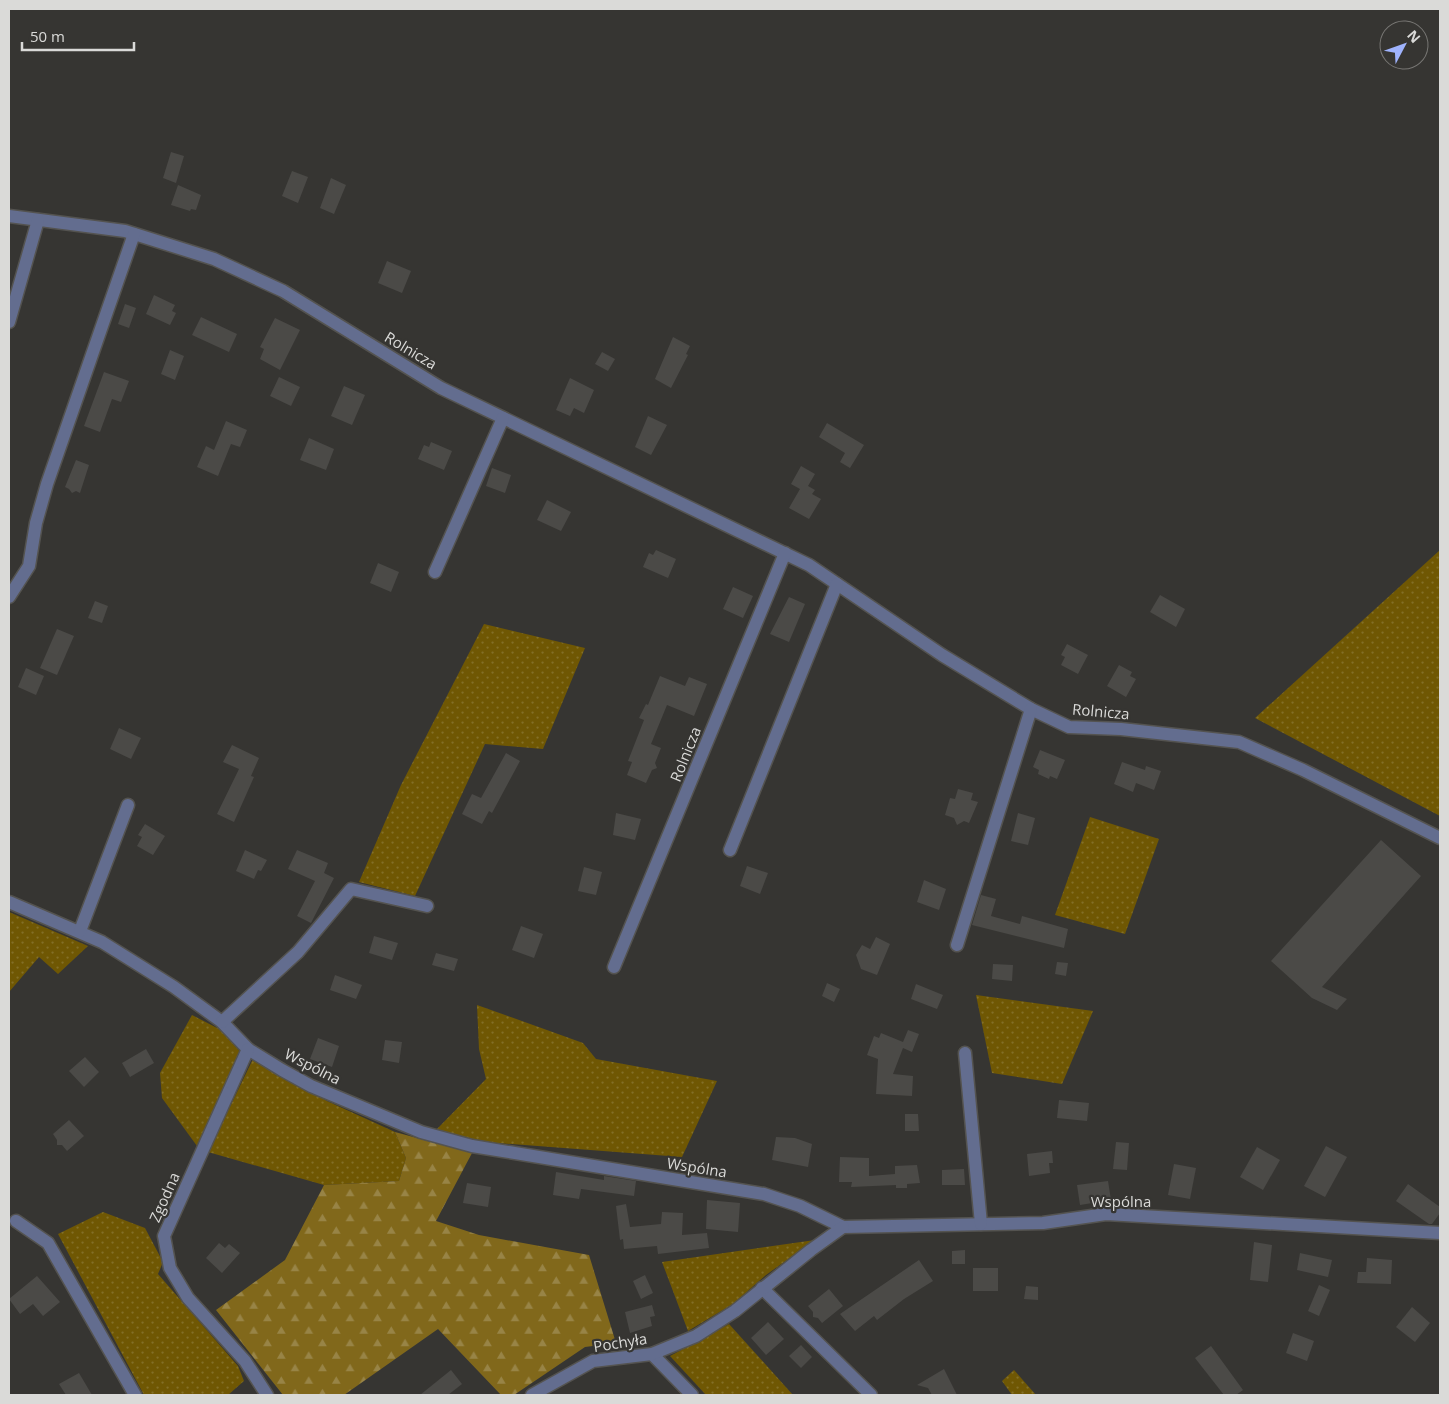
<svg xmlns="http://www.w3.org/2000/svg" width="1449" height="1404" font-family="'Open Sans',sans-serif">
  <defs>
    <pattern id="green-dots" width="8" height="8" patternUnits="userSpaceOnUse" patternTransform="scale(1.25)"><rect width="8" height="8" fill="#6f5703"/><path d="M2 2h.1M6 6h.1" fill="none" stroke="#836f27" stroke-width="1.8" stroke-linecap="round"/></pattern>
    <pattern id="forest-firs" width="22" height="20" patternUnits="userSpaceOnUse" patternTransform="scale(1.25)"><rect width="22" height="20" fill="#81681b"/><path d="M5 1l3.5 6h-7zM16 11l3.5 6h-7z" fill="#988446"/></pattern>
  </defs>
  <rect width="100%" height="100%" fill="#363532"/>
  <!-- green -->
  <g fill="url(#green-dots)">
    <path d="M 1440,550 L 1440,816 L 1255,718 Z"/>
    <path d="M 484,624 L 585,648 L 543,749 L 485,744 L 415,896 L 359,882 L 401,785 Z"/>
    <path d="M 1090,817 L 1159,839 L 1125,934 L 1055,915 Z"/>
    <path d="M 9,912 L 88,946 L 58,974 L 39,957 L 9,992 Z"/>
    <path d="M 976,995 L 1093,1011 L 1062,1084 L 992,1073 Z"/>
    <path d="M 477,1005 L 583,1043 L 596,1059 L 717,1081 L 682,1157 L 471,1141 L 437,1129 L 486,1079 L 479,1049 Z"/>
    <path d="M 192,1015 L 223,1031 L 241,1053 L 197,1146 L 162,1098 L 160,1073 Z"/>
    <path d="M 253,1059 L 327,1101 L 395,1132 L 406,1158 L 399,1181 L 324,1185 L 208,1152 Z"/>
    <path d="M 103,1212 L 145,1228 L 163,1262 L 158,1274 L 238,1366 L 244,1381 L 228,1395 L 144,1395 L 58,1234 Z"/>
    <path d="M 815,1240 L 766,1275 L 733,1304 L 688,1331 L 662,1262 Z"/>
    <path d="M 729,1324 L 793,1395 L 706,1395 L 670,1356 Z"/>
    <path d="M 1014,1370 L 1036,1395 L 1012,1395 L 1002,1381 Z"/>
  </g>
  <!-- forest -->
  <path fill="url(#forest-firs)" d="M 395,1132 L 472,1153 L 436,1221 L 479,1235 L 589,1255 L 616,1343 L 585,1347 L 514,1395 L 501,1395 L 438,1329 L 344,1395 L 283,1395 L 216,1310 L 285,1260 L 324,1185 L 399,1181 L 406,1158 Z"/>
  <!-- building -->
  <g fill="#4b4a47">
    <path d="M 171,152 L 184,156 L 176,183 L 163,178 Z"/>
    <path d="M 292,171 L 308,177 L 298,203 L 282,196 Z"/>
    <path d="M 331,178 L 346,185 L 334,214 L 320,208 Z"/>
    <path d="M 178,185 L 201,195 L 196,210 L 191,209 L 190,211 L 171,205 Z"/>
    <path d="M 387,261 L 411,271 L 402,293 L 378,283 Z"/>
    <path d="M 154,295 L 175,305 L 172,311 L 176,313 L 170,325 L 146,314 Z"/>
    <path d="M 125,304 L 136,308 L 129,328 L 118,324 Z"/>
    <path d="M 201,317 L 237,334 L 229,352 L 192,335 Z"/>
    <path d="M 275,318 L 300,330 L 280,370 L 260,359 L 264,349 L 260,347 Z"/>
    <path d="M 673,337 L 690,346 L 686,354 L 688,355 L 671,388 L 655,379 Z"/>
    <path d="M 170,350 L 184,356 L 175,380 L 161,374 Z"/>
    <path d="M 602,352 L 615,359 L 608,371 L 595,364 Z"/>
    <path d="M 104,372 L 129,381 L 121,402 L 112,399 L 100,432 L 84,426 Z"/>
    <path d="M 279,377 L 300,387 L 291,406 L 270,396 Z"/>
    <path d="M 570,378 L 594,390 L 584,413 L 574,408 L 570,416 L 556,410 Z"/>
    <path d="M 344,386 L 365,395 L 352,425 L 331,416 Z"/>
    <path d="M 648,416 L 667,425 L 651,455 L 635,447 Z"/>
    <path d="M 226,421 L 247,430 L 240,447 L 231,444 L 218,476 L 197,467 L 206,446 L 214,450 Z"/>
    <path d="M 827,423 L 864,445 L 850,468 L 840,462 L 845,453 L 819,437 Z"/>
    <path d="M 309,438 L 334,449 L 326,470 L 300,460 Z"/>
    <path d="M 431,442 L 452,451 L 444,470 L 418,459 L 424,445 L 429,447 Z"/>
    <path d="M 76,460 L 89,465 L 80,493 L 76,491 L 72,493 L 69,489 L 65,487 Z"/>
    <path d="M 801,466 L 815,474 L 808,486 L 815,490 L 812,494 L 821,499 L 809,519 L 789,508 L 800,489 L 791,484 Z"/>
    <path d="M 492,468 L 511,475 L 505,493 L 486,486 Z"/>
    <path d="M 547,500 L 571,512 L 561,531 L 537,520 Z"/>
    <path d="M 656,550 L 676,559 L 668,578 L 643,567 L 649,553 L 653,555 Z"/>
    <path d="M 378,563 L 399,572 L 391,592 L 370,583 Z"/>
    <path d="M 733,587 L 753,596 L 743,618 L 723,609 Z"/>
    <path d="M 1160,595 L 1185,609 L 1176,627 L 1150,612 Z"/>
    <path d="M 789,597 L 805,604 L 789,642 L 770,634 Z"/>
    <path d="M 95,601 L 108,606 L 102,623 L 88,618 Z"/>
    <path d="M 57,629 L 74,636 L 57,675 L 40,668 Z"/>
    <path d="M 1067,644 L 1088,655 L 1078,674 L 1061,665 L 1065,657 L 1061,655 Z"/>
    <path d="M 1119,665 L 1132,672 L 1130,676 L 1136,679 L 1126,697 L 1107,686 Z"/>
    <path d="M 26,668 L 44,676 L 36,695 L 18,687 Z"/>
    <path d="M 660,676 L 685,686 L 689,677 L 707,684 L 694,716 L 667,705 L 651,744 L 661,748 L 655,763 L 657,768 L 652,770 L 646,783 L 627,775 L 632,762 L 628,761 L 644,720 L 639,718 L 646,704 L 648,705 Z"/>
    <path d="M 119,728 L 141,738 L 131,759 L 110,749 Z"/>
    <path d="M 232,745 L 259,758 L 251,776 L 254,777 L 234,822 L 217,814 L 239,769 L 223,762 Z"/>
    <path d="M 1040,750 L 1065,760 L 1057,779 L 1050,776 L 1049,779 L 1038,774 L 1039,770 L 1033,767 Z"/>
    <path d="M 506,753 L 520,761 L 492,813 L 489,811 L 482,824 L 462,814 L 472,794 L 481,798 Z"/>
    <path d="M 1122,762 L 1145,770 L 1146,766 L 1161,771 L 1154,790 L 1136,783 L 1133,792 L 1114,784 Z"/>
    <path d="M 958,789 L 973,793 L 971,800 L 978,802 L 969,823 L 964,821 L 957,825 L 954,818 L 945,815 L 950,798 L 955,799 Z"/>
    <path d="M 616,813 L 641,819 L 635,840 L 613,835 Z"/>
    <path d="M 1018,813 L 1035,818 L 1028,845 L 1011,841 Z"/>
    <path d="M 145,824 L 165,836 L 153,855 L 137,846 L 142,837 L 138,835 Z"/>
    <path d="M 1381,840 L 1421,876 L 1322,987 L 1347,999 L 1337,1010 L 1312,998 L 1271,961 Z"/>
    <path d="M 245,850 L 267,860 L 261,871 L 258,870 L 254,879 L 236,871 Z"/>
    <path d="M 297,850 L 328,863 L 324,873 L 334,878 L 311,923 L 297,916 L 315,881 L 288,869 Z"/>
    <path d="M 747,866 L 768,873 L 760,894 L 740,886 Z"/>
    <path d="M 584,867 L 602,872 L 596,895 L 578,891 Z"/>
    <path d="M 924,880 L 946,889 L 939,910 L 917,902 Z"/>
    <path d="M 981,895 L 996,899 L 991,916 L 1020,924 L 1022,916 L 1068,929 L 1064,948 L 972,925 Z"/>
    <path d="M 521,926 L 543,934 L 534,958 L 512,950 Z"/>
    <path d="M 374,936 L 398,943 L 392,960 L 369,953 Z"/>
    <path d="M 876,937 L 890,944 L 877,975 L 861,969 L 856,955 L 862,945 L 870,949 Z"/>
    <path d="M 436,953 L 458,959 L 454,971 L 432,965 Z"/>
    <path d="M 1057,962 L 1068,963 L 1066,976 L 1055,974 Z"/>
    <path d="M 993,964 L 1013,965 L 1012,981 L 992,979 Z"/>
    <path d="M 335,975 L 362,985 L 356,999 L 330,990 Z"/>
    <path d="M 827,983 L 840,989 L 834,1002 L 822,996 Z"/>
    <path d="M 916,984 L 943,995 L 937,1009 L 911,999 Z"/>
    <path d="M 908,1030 L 919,1034 L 912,1052 L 903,1048 L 893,1074 L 913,1076 L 912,1096 L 876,1094 L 878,1059 L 867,1055 L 874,1036 L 879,1038 L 881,1033 L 903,1042 Z"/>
    <path d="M 318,1038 L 339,1046 L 332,1067 L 310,1059 Z"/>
    <path d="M 385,1040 L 402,1042 L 399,1063 L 382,1060 Z"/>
    <path d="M 146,1049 L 154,1063 L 130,1077 L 122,1063 Z"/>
    <path d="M 85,1057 L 99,1072 L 84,1087 L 69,1071 Z"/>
    <path d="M 1059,1100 L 1089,1103 L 1087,1121 L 1057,1118 Z"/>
    <path d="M 905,1114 L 918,1114 L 919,1131 L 905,1131 Z"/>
    <path d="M 69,1120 L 84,1136 L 67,1151 L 62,1145 L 57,1145 L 57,1140 L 53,1134 Z"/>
    <path d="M 776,1137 L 795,1138 L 812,1144 L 808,1167 L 772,1160 Z"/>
    <path d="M 1116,1142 L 1129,1143 L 1127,1170 L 1113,1169 Z"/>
    <path d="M 1326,1146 L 1347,1157 L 1325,1197 L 1304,1186 Z"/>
    <path d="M 1257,1147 L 1280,1160 L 1263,1190 L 1240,1177 Z"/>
    <path d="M 1052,1151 L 1053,1163 L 1049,1163 L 1050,1173 L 1029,1176 L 1027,1154 Z"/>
    <path d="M 840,1157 L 869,1158 L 869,1176 L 895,1174 L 895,1166 L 917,1165 L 920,1183 L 907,1184 L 907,1188 L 896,1188 L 896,1185 L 851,1187 L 852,1182 L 839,1182 Z"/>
    <path d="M 1174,1164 L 1196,1168 L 1190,1199 L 1168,1195 Z"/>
    <path d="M 964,1169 L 965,1185 L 942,1185 L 942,1170 Z"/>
    <path d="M 556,1172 L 604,1180 L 604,1176 L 636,1181 L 634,1196 L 581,1189 L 579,1199 L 553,1195 Z"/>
    <path d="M 1108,1181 L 1111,1200 L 1080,1205 L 1077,1185 Z"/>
    <path d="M 467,1183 L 491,1187 L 488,1207 L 463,1203 Z"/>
    <path d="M 1408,1184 L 1440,1207 L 1440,1213 L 1432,1224 L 1429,1224 L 1396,1201 Z"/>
    <path d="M 707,1200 L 740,1203 L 738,1232 L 706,1229 Z"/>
    <path d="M 626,1204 L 630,1227 L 661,1224 L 662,1212 L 683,1213 L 682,1235 L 707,1233 L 709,1248 L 658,1254 L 657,1246 L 624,1249 L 623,1239 L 620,1240 L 616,1206 Z"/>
    <path d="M 1254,1242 L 1272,1245 L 1268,1282 L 1250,1280 Z"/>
    <path d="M 219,1243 L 225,1248 L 229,1244 L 240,1253 L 222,1273 L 206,1258 Z"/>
    <path d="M 965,1250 L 965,1264 L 952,1264 L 952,1251 Z"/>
    <path d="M 1300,1253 L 1332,1260 L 1328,1277 L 1297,1270 Z"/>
    <path d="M 1367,1258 L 1392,1260 L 1391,1284 L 1357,1283 L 1358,1272 L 1366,1272 Z"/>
    <path d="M 919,1260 L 933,1281 L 904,1299 L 877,1320 L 874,1316 L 855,1331 L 840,1314 Z"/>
    <rect x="973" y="1268" width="25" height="23"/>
    <path d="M 645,1275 L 653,1293 L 641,1299 L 633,1281 Z"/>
    <path d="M 37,1276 L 60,1302 L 43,1316 L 33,1304 L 20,1314 L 9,1299 Z"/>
    <path d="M 1319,1285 L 1330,1290 L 1319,1316 L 1308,1311 Z"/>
    <path d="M 1026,1286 L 1038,1287 L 1038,1300 L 1024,1299 Z"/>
    <path d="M 829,1289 L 843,1306 L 822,1323 L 818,1318 L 813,1317 L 813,1312 L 808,1306 Z"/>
    <path d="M 652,1305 L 655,1316 L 650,1317 L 652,1326 L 630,1333 L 625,1312 Z"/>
    <path d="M 1412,1307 L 1430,1323 L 1415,1342 L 1396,1327 Z"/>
    <path d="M 768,1322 L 784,1339 L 766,1355 L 751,1338 Z"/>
    <path d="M 1293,1333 L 1314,1341 L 1307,1361 L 1286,1353 Z"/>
    <path d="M 801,1345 L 812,1357 L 801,1368 L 789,1356 Z"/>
    <path d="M 1211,1346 L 1243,1390 L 1236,1395 L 1224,1395 L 1195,1358 Z"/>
    <path d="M 944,1369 L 957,1395 L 932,1395 L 928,1388 L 917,1385 Z"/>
    <path d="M 451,1370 L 462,1384 L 448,1395 L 420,1395 Z"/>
    <path d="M 79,1373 L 92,1395 L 66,1395 L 59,1384 Z"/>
  </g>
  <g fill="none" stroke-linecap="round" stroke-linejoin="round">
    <!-- minor casing -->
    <g stroke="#545350" stroke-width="15">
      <g id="minor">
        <path d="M 9,216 L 125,231 L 214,259 L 283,291 L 441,388 L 809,565 L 942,655 L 1031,709 L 1069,727 L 1121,729 L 1239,742 L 1303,770 L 1440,838"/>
        <path d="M 9,322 L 38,220"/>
        <path d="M 435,572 L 503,418"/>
        <path d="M 9,597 L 29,566 L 36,523 L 47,484 L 134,234"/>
        <path d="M 730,850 L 837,584"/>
        <path d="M 9,902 L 102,942 L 174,987 L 222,1022 L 248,1049 L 282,1070 L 311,1086 L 421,1132 L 472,1146 L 764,1194 L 800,1206 L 843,1227 L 1043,1223 L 1106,1214 L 1440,1233"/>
        <path d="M 80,931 L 128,805"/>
        <path d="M 957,945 L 1031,709"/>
        <path d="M 614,967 L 785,553"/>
        <path d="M 222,1022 L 298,952 L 351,889 L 427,906"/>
        <path d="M 248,1049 L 164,1236 L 170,1268 L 188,1298 L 245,1361 L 267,1395"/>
        <path d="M 965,1053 L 981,1224"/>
        <path d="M 16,1221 L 48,1243 L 135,1395"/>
        <path d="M 762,1288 L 871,1395"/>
        <path d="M 652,1354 L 692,1395"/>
        <path d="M 532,1395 L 593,1361 L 652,1354 L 696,1336 L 735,1311 L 811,1250 L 843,1227"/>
      </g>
    </g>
    <!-- minor -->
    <use href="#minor" stroke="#636d8f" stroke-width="12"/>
  </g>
  <g text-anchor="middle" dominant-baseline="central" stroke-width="4.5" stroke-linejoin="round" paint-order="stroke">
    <!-- street labels -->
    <g font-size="15" fill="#dadad8" stroke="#363532">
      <text transform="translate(411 350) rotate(31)">Rolnicza</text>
      <text transform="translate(1101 711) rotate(5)">Rolnicza</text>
      <text transform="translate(685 754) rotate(-68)">Rolnicza</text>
      <text transform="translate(313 1066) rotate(27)">Wspólna</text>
      <text transform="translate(697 1167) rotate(9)">Wspólna</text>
      <text transform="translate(164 1197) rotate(-66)">Zgodna</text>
      <text x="1121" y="1201">Wspólna</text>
      <text transform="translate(620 1342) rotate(-9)">Pochyła</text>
    </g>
  </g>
  <!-- border -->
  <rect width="1449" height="1404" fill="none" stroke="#dadad8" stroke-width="20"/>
  <!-- north arrow -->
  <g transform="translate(1404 45) rotate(49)"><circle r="24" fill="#363532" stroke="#787774"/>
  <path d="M0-4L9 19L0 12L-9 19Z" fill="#9fb3fd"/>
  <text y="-8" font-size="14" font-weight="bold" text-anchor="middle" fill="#dadad8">N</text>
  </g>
  <!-- scale -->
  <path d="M22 42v8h112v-8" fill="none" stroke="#dadad8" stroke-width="2.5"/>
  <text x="30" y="42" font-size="15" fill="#dadad8" stroke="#363532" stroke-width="4" paint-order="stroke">50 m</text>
</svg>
